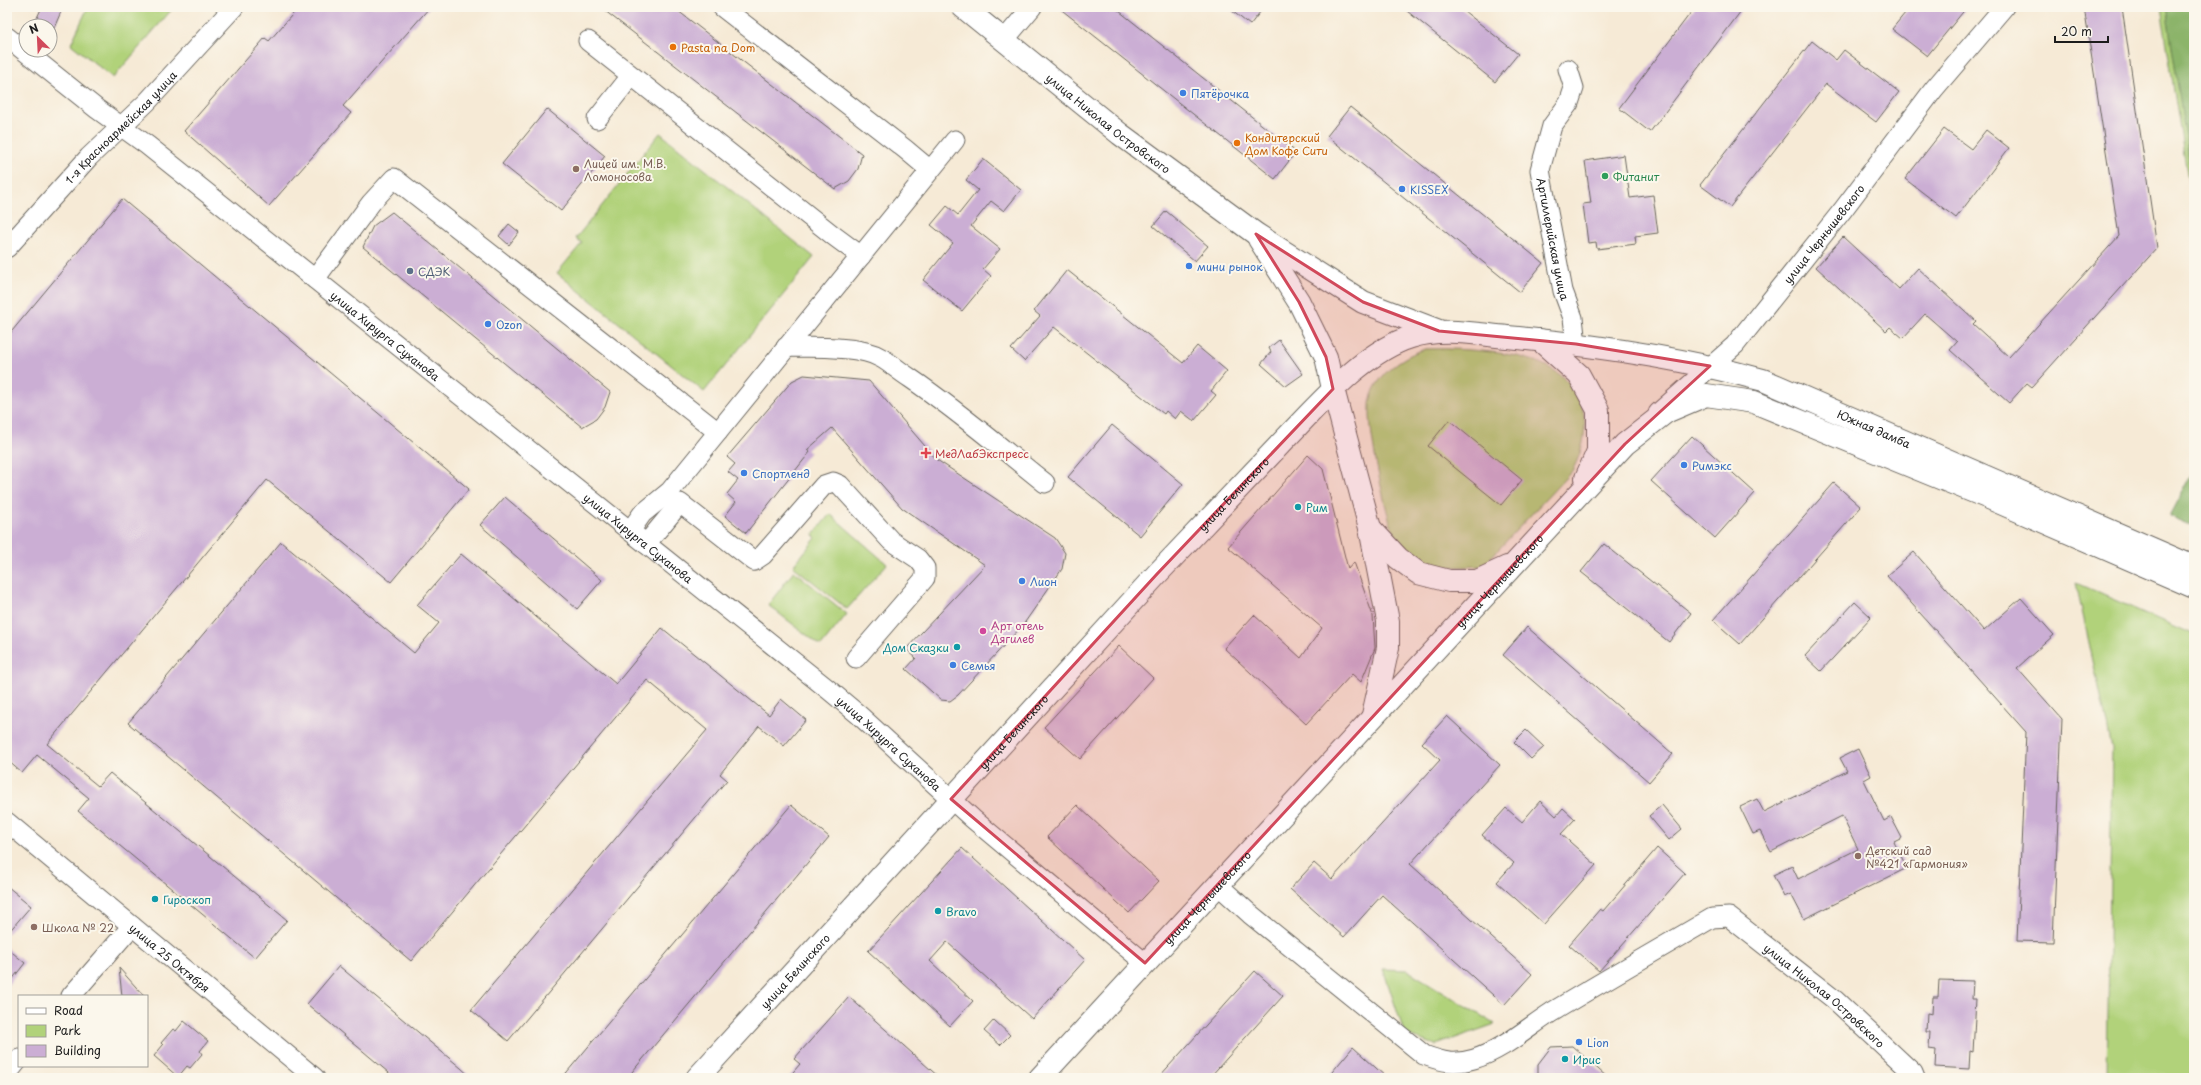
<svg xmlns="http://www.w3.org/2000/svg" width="2201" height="1085" font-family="'Playpen Sans',sans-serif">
  <rect width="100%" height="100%" fill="#fbf7ec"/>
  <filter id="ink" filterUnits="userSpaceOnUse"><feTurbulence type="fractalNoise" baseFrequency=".025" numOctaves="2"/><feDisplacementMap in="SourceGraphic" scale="8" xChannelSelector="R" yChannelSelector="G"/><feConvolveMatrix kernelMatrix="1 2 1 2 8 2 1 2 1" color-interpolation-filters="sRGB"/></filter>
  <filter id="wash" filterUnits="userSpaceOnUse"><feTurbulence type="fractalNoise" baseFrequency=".012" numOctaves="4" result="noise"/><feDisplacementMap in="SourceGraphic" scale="16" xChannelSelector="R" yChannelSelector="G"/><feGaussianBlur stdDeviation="0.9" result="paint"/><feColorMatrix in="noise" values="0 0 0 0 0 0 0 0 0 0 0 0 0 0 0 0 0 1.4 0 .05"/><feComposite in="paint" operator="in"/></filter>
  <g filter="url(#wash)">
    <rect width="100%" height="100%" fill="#f6ead6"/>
    <!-- green -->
    <g fill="#b1d27a" stroke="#66774b">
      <path d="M 88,7 L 174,7 L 113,78 L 71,44 Z"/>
      <path d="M 2161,7 L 2194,7 L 2194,218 Z"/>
      <path d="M 660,133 L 814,257 L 704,392 L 557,273 L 582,243 L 576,238 Z"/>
      <path d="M 1425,349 C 1455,348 1509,351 1537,362 C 1587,381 1596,427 1572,471 L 1483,566 C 1464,567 1440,569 1423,561 C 1411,556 1397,541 1392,528 C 1384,506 1365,419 1371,398 C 1378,373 1403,356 1425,349 Z"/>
      <path d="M 830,514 L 887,564 L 847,609 L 793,566 L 816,538 L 813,535 Z"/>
      <path d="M 794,571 L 847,614 L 821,646 L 768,605 Z"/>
      <path d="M 2076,583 L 2194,635 L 2194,1078 L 2107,1078 L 2112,748 Z"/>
      <path d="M 1383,969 L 1407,970 L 1495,1024 L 1436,1045 L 1405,1035 Z"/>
    </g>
    <!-- forest -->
    <g fill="#8cb46a" stroke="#546843">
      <path d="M 2166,7 L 2194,7 L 2194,194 Z"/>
      <path d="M 2194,469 L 2194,527 L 2169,516 Z"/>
    </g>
    <g id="blocks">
      <!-- building -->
      <g fill="#cbaed4">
        <path d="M 42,7 L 63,7 L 54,28 L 36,20 Z"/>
        <path d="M 299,7 L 430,7 L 343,106 L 351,113 L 269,206 L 184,131 L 265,38 L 269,41 Z"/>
        <path d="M 600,7 L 673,7 L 862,154 L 858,169 L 849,181 L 835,189 Z"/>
        <path d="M 1058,7 L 1114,7 L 1296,152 L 1275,179 Z"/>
        <path d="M 1227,7 L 1264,7 L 1250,25 Z"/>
        <path d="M 1402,7 L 1459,7 L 1518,54 L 1495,82 Z"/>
        <path d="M 1695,7 L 1744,7 L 1650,132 L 1619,108 Z"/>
        <path d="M 1910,7 L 1967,7 L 1927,56 L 1892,29 Z"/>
        <path d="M 2084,7 L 2122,7 L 2157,248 L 2032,387 L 2027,383 L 2009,403 L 1950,350 L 1957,342 L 1925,314 L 1903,338 L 1890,327 L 1886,331 L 1816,267 L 1843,237 L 1899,289 L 1918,268 L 1976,321 L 1973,324 L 2009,357 L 2119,236 Z"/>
        <path d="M 1812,41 L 1836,60 L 1844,50 L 1899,92 L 1876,122 L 1826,84 L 1730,207 L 1700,185 Z"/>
        <path d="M 1350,107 L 1543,263 L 1520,292 L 1327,136 Z"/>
        <path d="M 547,109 L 605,156 L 561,211 L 502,164 Z"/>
        <path d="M 1944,129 L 1971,149 L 1986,130 L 2009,148 L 1956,218 L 1905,179 Z"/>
        <path d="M 1624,155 L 1630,198 L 1653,195 L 1658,233 L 1635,236 L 1636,244 L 1597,249 L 1596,242 L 1588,243 L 1583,204 L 1591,203 L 1585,161 Z"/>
        <path d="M 983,159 L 1021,190 L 1004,211 L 991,201 L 971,226 L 1000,249 L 983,269 L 991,276 L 962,311 L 923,280 L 953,243 L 931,225 L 947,206 L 958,215 L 978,190 L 966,180 Z"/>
        <path d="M 122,199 L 469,489 L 391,582 L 267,480 L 47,744 L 98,786 L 110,773 L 287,920 L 255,958 L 78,811 L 89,798 L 37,755 L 22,773 L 7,760 L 7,337 Z"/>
        <path d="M 1166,211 L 1208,246 L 1195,261 L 1153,226 Z"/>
        <path d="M 392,212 L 610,392 L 605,407 L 596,419 L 582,427 L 363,247 L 373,226 Z"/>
        <path d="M 509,224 L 519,232 L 509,245 L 499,236 Z"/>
        <path d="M 1067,270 L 1183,363 L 1197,346 L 1227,371 L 1211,391 L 1216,395 L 1194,421 L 1181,411 L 1175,419 L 1166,411 L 1164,414 L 1054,327 L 1024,361 L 1011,349 L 1040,316 L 1034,311 Z"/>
        <path d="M 1279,340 L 1303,374 L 1286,386 L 1261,364 L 1271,352 L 1269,348 Z"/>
        <path d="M 804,375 L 869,381 L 937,460 L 1055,538 L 1065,553 L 1062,569 L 1023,625 L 958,695 L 950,701 L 941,700 L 906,669 L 916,658 L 906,649 L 985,565 L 902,508 L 832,428 L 807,450 L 810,452 L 746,533 L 725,516 L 736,502 L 727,494 L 738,480 L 728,472 L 735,464 L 727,457 L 792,381 Z"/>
        <path d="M 1449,420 L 1522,480 L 1501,505 L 1428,446 Z"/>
        <path d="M 1112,425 L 1183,484 L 1140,536 L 1068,477 Z"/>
        <path d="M 1692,436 L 1755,493 L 1715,538 L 1651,481 Z"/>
        <path d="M 1308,455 L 1323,469 L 1348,569 L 1354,562 L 1373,616 L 1375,648 L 1361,682 L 1352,674 L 1306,724 L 1224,648 L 1254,615 L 1301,658 L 1322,628 L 1228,547 Z"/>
        <path d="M 1834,483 L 1861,507 L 1740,644 L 1713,620 Z"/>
        <path d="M 505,497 L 602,580 L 577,609 L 480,525 Z"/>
        <path d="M 281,542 L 414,653 L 439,623 L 417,605 L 461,554 L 616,684 L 662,628 L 769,715 L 781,699 L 806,720 L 784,746 L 759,726 L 720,774 L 727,780 L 508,1041 L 471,1010 L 707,730 L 647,680 L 411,961 L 128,723 Z"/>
        <path d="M 1604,544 L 1691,613 L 1669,642 L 1581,572 Z"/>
        <path d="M 1914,552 L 1984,631 L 2021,598 L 2054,635 L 2017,668 L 2062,719 L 2053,942 L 2017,941 L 2026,732 L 1887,576 Z"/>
        <path d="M 1855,602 L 1871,617 L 1821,671 L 1805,656 Z"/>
        <path d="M 1527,627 L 1673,754 L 1649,782 L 1503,655 Z"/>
        <path d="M 1119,646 L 1153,678 L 1080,759 L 1044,727 Z"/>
        <path d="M 1447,716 L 1500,765 L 1410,864 L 1532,974 L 1504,1005 L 1382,895 L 1344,937 L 1290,889 L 1314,863 L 1332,879 L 1440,760 L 1422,743 Z"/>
        <path d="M 1526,730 L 1544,747 L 1531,759 L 1514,742 Z"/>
        <path d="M 1858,749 L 1871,776 L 1864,780 L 1884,821 L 1891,817 L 1902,838 L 1894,842 L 1907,868 L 1804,919 L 1791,894 L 1784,897 L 1773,875 L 1792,866 L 1798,879 L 1858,849 L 1842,816 L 1771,852 L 1760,831 L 1753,834 L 1740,807 L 1757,799 L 1764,812 L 1847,771 L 1840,758 Z"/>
        <path d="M 1540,801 L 1556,816 L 1563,808 L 1575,819 L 1561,834 L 1596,865 L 1544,924 L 1497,882 L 1514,863 L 1482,835 L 1506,808 L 1522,822 Z"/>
        <path d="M 791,805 L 829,837 L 627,1078 L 562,1078 Z"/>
        <path d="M 1077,805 L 1159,881 L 1129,913 L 1047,837 Z"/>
        <path d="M 1662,805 L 1682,829 L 1669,840 L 1649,816 Z"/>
        <path d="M 962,848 L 1085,960 L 1032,1019 L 947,942 L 930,961 L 973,1001 L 950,1026 L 868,951 Z"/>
        <path d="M 1657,848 L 1685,873 L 1599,971 L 1569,945 L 1600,909 L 1603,911 Z"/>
        <path d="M 7,886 L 31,906 L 7,934 Z"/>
        <path d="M 7,948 L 25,963 L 7,986 Z"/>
        <path d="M 339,966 L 461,1068 L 472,1078 L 395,1078 L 307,1004 Z"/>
        <path d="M 119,968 L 144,996 L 122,996 Z"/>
        <path d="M 1255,971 L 1283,996 L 1209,1078 L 1158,1078 Z"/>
        <path d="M 1939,980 L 1973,981 L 1972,999 L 1976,999 L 1973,1052 L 1970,1051 L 1969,1069 L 1935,1067 L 1936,1050 L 1929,1049 L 1930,1032 L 1926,1032 L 1927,1013 L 1932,1014 L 1933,997 L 1938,997 Z"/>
        <path d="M 849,997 L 940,1078 L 788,1078 L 800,1064 L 794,1059 Z"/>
        <path d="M 994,1020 L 1010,1035 L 1000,1045 L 984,1031 Z"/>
        <path d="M 184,1021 L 208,1041 L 200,1051 L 202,1054 L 190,1068 L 187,1066 L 178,1077 L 154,1056 L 163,1045 L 161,1043 L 173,1029 L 176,1031 Z"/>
        <path d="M 1572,1046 L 1580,1053 L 1608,1078 L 1538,1078 L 1538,1064 L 1551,1047 Z"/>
        <path d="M 1353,1047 L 1387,1078 L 1327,1078 Z"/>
      </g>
    </g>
  </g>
  <g filter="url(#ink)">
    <use href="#blocks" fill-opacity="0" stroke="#68645d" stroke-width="1"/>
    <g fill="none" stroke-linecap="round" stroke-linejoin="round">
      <!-- street casing -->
      <g stroke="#68645d" stroke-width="21">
        <g id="street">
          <path d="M 722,7 L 905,149 L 930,170"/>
          <path id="s1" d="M 7,37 L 97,109 L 147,145 L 829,690 L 859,715 L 973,819 L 1145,963"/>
          <path d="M 1005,39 L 1032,7"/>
          <path d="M 588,41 L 834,236 L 861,256"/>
          <path id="s2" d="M 1568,69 L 1574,88 L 1569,103 L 1552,126 L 1540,170 L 1563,291 L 1573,318 L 1576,344"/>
          <path d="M 597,119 L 631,76"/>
          <path id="s3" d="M 7,248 L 89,157 L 147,102 L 234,7"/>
          <path d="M 315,279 L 371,203 L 394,178 L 718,432"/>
          <path d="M 786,347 C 812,348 841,346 866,352 C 884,356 894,368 910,378 C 957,410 1000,447 1045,483"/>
          <path id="s4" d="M 1658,413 L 1735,345 L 1842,211 L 1934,89 L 2004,7"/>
          <path d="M 630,531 L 642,514 L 670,491 L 955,140"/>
          <path d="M 646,544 L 680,503 L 754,561 L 763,555 L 824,485 L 833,482 L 840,485 L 891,541 L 918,559 L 925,568 L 925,578 L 856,658"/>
          <path id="s5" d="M 7,822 L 315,1078"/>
          <path id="s6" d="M 1218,885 L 1250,914 L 1424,1055 C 1443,1062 1454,1065 1474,1059 C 1503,1050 1527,1028 1552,1012 C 1605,980 1659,949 1712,918 L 1729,917 L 1835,1000 L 1913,1073 L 1915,1078"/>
          <path d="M 71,996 L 132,926"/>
          <path d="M 7,1074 L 19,1059"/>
        </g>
      </g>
      <!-- secondary casing -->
      <g stroke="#68645d" stroke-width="24">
        <g id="secondary">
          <path id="s7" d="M 963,7 L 1120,134 L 1256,234 L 1363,302 L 1439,331"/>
          <path d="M 1259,239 L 1299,302 L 1326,357 L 1333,389"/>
        </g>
      </g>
      <!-- primary casing -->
      <g stroke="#68645d" stroke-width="24">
        <g id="primary">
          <path d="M 1540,340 L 1579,375 L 1598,410 L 1598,451 L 1586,478"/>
          <path d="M 1333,389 L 1370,528 L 1398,558 L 1418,573 L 1449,581 L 1477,581 L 1507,567"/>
          <path d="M 1370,528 L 1388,621 L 1388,648 L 1373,715"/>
          <path id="s8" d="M 697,1078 L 1157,574 L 1308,415 C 1336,386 1372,349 1411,337 C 1442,327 1475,334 1507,337 C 1593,345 1679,357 1763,380 L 2194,567"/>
          <path id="s9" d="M 1040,1078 L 1625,444 L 1666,412 L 1706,395 L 1754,402 L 1989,498 L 2194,587"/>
        </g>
      </g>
      <!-- street -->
      <use href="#street" stroke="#fff" stroke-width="19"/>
      <!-- secondary -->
      <use href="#secondary" stroke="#fff" stroke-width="22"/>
      <!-- primary -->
      <use href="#primary" stroke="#fff" stroke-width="22"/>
    </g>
  </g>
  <!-- marked area -->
  <path fill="#d1495b" fill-opacity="0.2" stroke="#d1495b" stroke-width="3" stroke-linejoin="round" d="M 1256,234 L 1363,302 L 1439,331 L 1576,344 L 1710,366 L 1625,444 L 1145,963 L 951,799 L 1157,574 L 1333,389 L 1326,357 L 1299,302 Z"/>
  <!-- markers -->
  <g fill="#e8710a" stroke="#fbf7ec" stroke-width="1.5">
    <circle cx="673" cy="47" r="4"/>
    <circle cx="1237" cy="143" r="4"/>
  </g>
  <g fill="#3f7fe0" stroke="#fbf7ec" stroke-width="1.5">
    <circle cx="1183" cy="93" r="4"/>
    <circle cx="1402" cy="189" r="4"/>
    <circle cx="1189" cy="266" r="4"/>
    <circle cx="488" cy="324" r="4"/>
    <circle cx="1684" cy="465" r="4"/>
    <circle cx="744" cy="473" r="4"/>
    <circle cx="1022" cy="581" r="4"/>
    <circle cx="953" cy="665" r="4"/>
    <circle cx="1579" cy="1042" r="4"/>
  </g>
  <g fill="#8d6e63" stroke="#fbf7ec" stroke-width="1.5">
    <circle cx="576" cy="169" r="4"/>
    <circle cx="1858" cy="856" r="4"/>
    <circle cx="34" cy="927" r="4"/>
  </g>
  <circle fill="#2e9e5b" stroke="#fbf7ec" stroke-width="1.5" cx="1605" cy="176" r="4"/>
  <circle fill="#5c6f8a" stroke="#fbf7ec" stroke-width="1.5" cx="410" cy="271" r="4"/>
  <path fill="#e0444e" stroke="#fbf7ec" stroke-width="1.5" d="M924 447h4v4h4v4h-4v4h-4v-4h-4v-4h4z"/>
  <g fill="#0f9aa8" stroke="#fbf7ec" stroke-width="1.5">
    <circle cx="1298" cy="507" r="4"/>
    <circle cx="957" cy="647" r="4"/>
    <circle cx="155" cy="899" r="4"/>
    <circle cx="938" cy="911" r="4"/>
    <circle cx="1565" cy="1059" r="4"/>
  </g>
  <circle fill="#d1479c" stroke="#fbf7ec" stroke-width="1.5" cx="983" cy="631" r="4"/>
  <g text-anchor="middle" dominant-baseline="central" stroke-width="4" stroke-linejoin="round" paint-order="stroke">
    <!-- food labels -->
    <g font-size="11" fill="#c56008" stroke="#fbf7ec" text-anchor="start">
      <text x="681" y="47">Pasta na Dom</text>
      <text x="1245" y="137">Кондитерский<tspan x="1245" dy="13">Дом Кофе Сити</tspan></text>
    </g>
    <!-- shop labels -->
    <g font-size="11" fill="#366cbe" stroke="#fbf7ec" text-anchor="start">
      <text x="1191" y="93">Пятёрочка</text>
      <text x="1410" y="189">KISSEX</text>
      <text x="1197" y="266">мини рынок</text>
      <text x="496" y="324">Ozon</text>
      <text x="1692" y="465">Римэкс</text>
      <text x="752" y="473">Спортленд</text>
      <text x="1030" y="581">Лион</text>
      <text x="961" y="665">Семья</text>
      <text x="1587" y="1042">Lion</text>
    </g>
    <!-- street labels -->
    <g font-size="11" fill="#1c1c1c" stroke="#fbf7ec">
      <text stroke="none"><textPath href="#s7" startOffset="186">улица Николая Островского</textPath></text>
      <text stroke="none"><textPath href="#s3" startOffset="166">1-я Красноармейская улица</textPath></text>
      <text stroke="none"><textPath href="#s4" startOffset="245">улица Чернышевского</textPath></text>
      <text stroke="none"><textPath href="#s2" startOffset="180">Артиллерийская улица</textPath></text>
      <text stroke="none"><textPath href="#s1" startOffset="482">улица Хирурга Суханова</textPath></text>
      <text stroke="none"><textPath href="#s8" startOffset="1510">Южная дамба</textPath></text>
      <text stroke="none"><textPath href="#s8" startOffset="793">улица Белинского</textPath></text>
      <text stroke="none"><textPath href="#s1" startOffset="806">улица Хирурга Суханова</textPath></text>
      <text stroke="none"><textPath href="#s9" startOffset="677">улица Чернышевского</textPath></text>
      <text stroke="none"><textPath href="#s8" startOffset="469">улица Белинского</textPath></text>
      <text stroke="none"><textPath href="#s1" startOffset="1130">улица Хирурга Суханова</textPath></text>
      <text stroke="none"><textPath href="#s9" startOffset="246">улица Чернышевского</textPath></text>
      <text stroke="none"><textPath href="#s5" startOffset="212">улица 25 Октября</textPath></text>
      <text stroke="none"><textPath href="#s8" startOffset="145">улица Белинского</textPath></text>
      <text stroke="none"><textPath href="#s6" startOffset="736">улица Николая Островского</textPath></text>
    </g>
    <!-- education labels -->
    <g font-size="11" fill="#785e54" stroke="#fbf7ec" text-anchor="start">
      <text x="584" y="163">Лицей им. М.В.<tspan x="584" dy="13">Ломоносова</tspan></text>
      <text x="1866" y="850">Детский сад<tspan x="1866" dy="13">№421 «Гармония»</tspan></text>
      <text x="42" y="927">Школа № 22</text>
    </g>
    <!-- leisure labels -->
    <g font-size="11" fill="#27864d" stroke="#fbf7ec" text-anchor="start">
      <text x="1613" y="176">Фитанит</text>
    </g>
    <!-- service labels -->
    <g font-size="11" fill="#4e5e75" stroke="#fbf7ec" text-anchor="start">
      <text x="418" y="271">СДЭК</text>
    </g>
    <!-- health labels -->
    <g font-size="11" fill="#be3a42" stroke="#fbf7ec" text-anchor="start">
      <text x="935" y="453">МедЛабЭкспресс</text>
    </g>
    <!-- culture labels -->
    <g font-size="11" fill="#0d838f" stroke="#fbf7ec" text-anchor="start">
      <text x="1306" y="507">Рим</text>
      <text x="949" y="647" text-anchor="end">Дом Сказки</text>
      <text x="163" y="899">Гироскоп</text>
      <text x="946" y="911">Bravo</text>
      <text x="1573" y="1059">Ирис</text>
    </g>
    <!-- hotel labels -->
    <g font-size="11" fill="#b23c85" stroke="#fbf7ec" text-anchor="start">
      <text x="991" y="625">Арт отель<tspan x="991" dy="13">Дягилев</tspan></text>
    </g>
  </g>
  <!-- margin -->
  <rect width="2201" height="1085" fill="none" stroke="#fbf7ec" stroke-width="24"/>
  <!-- legend -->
  <rect x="18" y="995" width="130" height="72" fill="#fbf7ec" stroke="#a29f99"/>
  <rect x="26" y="1008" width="20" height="6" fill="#ffffff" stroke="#a29f99"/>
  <text x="54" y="1015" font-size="12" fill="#1c1c1c">Road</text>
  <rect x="26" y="1025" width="20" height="12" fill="#b1d27a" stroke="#a29f99"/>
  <text x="54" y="1035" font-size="12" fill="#1c1c1c">Park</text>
  <rect x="26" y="1045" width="20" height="12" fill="#cbaed4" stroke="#a29f99"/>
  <text x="54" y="1055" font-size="12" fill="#1c1c1c">Building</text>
  <!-- north arrow -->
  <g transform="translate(38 38) rotate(336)"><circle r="19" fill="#fbf7ec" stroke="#a29f99"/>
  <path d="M0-3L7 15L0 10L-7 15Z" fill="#d1495b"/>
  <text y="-6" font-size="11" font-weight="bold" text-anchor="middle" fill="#1c1c1c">N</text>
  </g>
  <!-- scale -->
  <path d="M2055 36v6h53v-6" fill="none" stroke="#1c1c1c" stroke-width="2"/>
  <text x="2061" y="36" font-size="12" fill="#1c1c1c" stroke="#fbf7ec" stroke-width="3" paint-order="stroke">20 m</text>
</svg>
